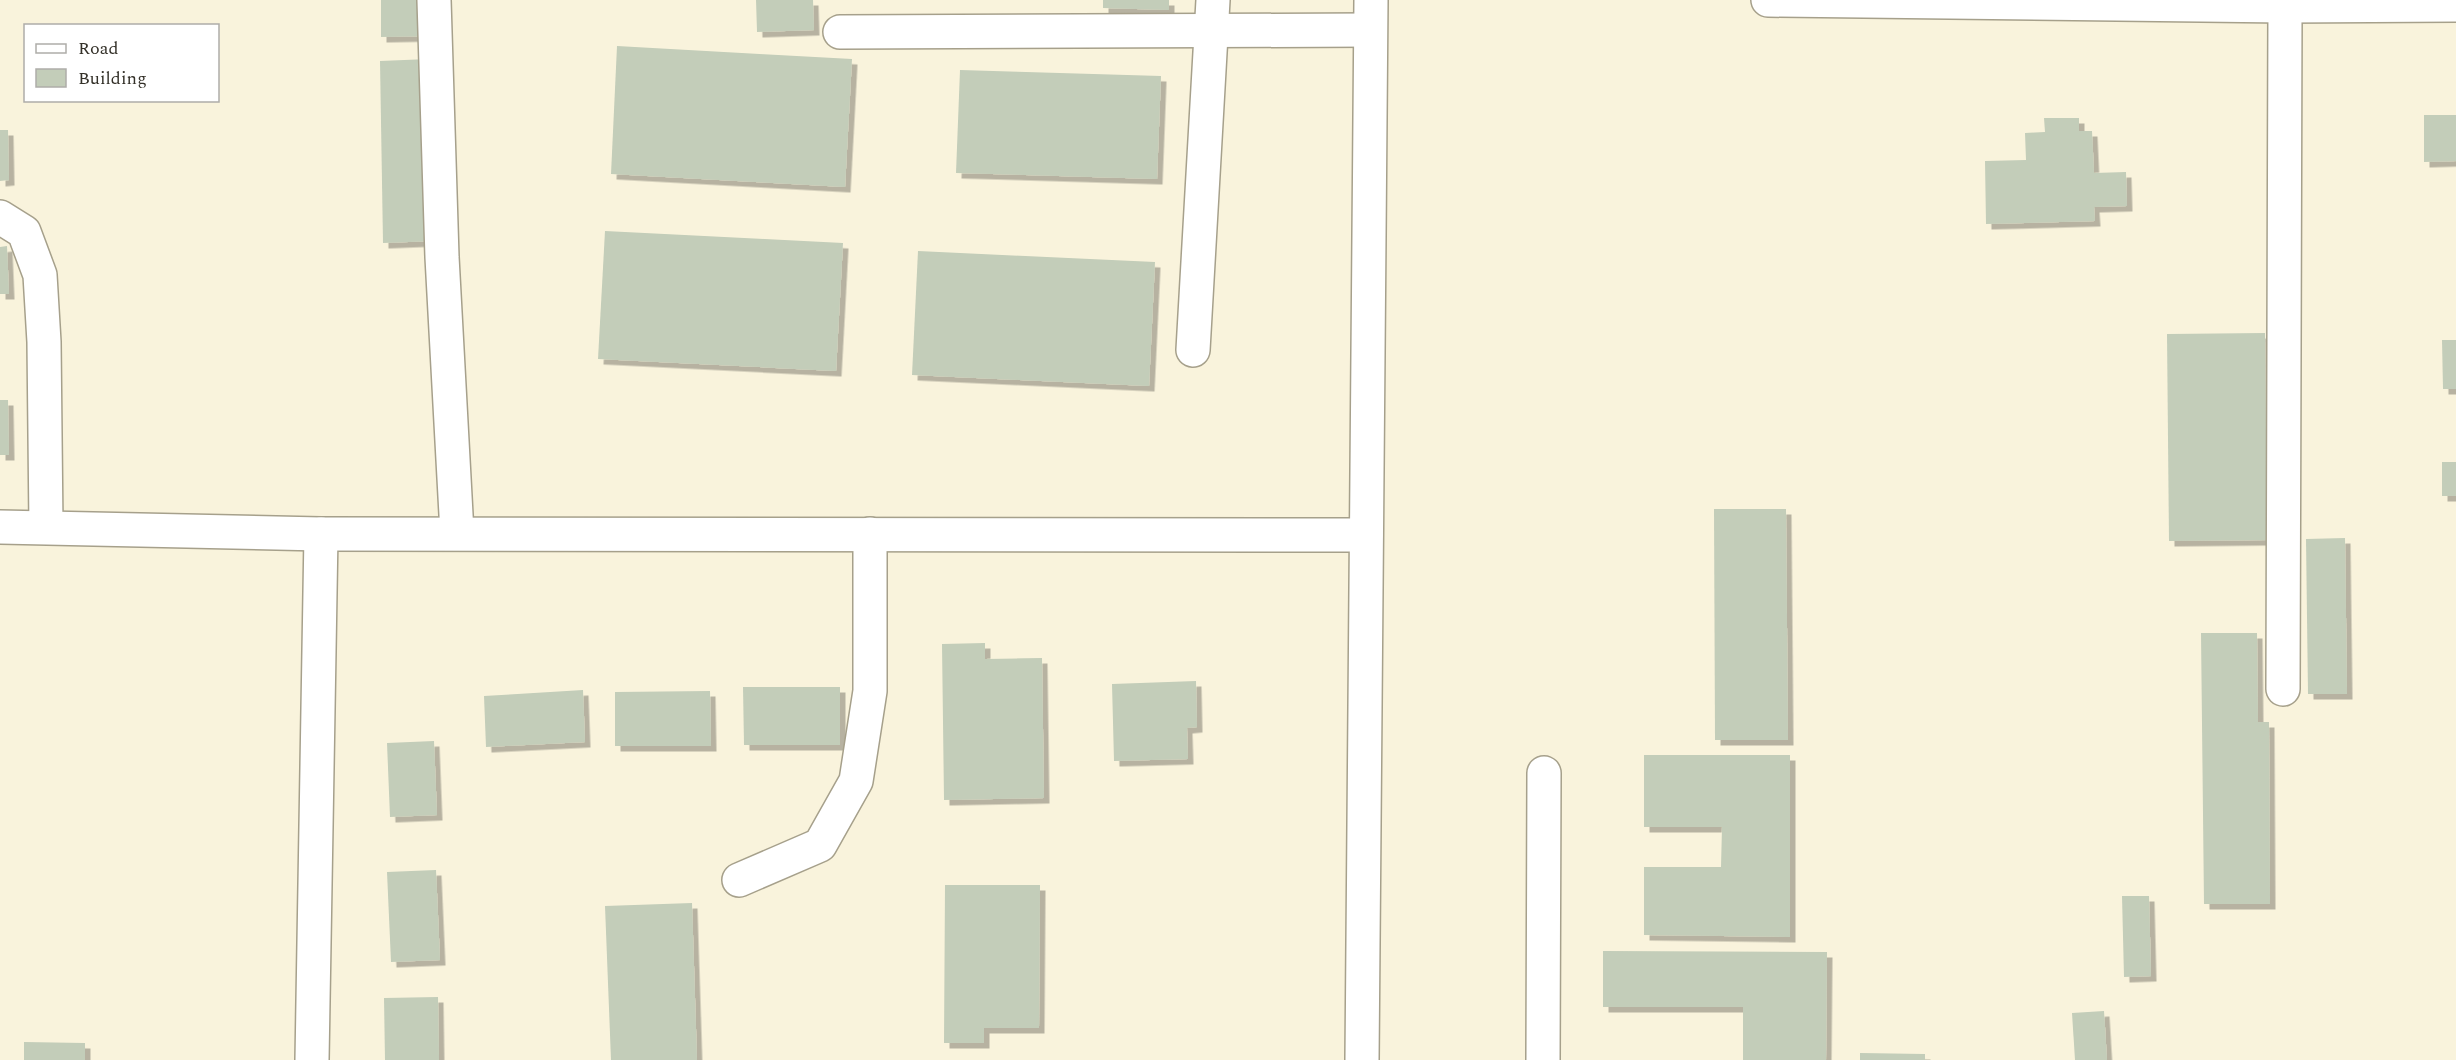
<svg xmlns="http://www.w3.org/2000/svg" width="2456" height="1060" font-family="Spectral,serif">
  <defs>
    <filter id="shadow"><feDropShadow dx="5.5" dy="5.5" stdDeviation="0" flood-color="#0004"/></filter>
  </defs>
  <rect width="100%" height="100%" fill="#f9f3dc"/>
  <!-- building -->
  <g fill="#c3cdb9" filter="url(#shadow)">
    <path d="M 381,0 L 430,0 L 431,36 L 381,37 Z"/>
    <path d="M 756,0 L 813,0 L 814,30 L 757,32 Z"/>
    <path d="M 1103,0 L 1169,0 L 1169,10 L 1103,8 Z"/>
    <path d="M 617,46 L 852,59 L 845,187 L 611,174 Z"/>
    <path d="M 429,59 L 433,241 L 383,243 L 380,61 Z"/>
    <path d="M 960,70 L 1161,76 L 1157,179 L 956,173 Z"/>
    <path d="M 2424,115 L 2456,115 L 2456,161 L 2424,162 Z"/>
    <path d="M 2044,118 L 2079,118 L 2079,131 L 2092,131 L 2094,173 L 2126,172 L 2127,206 L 2094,207 L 2095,221 L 1986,224 L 1985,161 L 2026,160 L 2025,133 L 2045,132 Z"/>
    <path d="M 0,130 L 8,130 L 9,180 L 0,181 Z"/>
    <path d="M 605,231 L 843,243 L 836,371 L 598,359 Z"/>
    <path d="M 7,246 L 9,294 L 0,294 L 0,247 Z"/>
    <path d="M 918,251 L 1155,262 L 1149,386 L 912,375 Z"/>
    <path d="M 2265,333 L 2267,540 L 2169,541 L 2167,334 Z"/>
    <path d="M 2442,340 L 2456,340 L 2456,389 L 2443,389 Z"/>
    <path d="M 0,400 L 8,400 L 9,455 L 0,455 Z"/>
    <rect x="2442" y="462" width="14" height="34"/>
    <path d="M 1714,509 L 1786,509 L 1788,740 L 1715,740 Z"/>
    <path d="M 2345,538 L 2347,694 L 2308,694 L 2306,539 Z"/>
    <path d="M 2201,633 L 2257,633 L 2258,722 L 2269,722 L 2270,904 L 2204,904 Z"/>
    <path d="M 985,643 L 985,659 L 1042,658 L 1044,798 L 944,800 L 942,644 Z"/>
    <path d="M 1196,681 L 1197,727 L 1187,728 L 1188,759 L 1114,761 L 1112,684 Z"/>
    <path d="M 743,687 L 840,687 L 840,745 L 744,745 Z"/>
    <path d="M 583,690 L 585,742 L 486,747 L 484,696 Z"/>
    <path d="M 710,691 L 711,746 L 615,746 L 615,692 Z"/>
    <path d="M 434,741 L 437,815 L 390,817 L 387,743 Z"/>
    <path d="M 1644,755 L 1790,755 L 1790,937 L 1644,935 L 1644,867 L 1721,867 L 1722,827 L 1644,827 Z"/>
    <path d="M 436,870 L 440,960 L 391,962 L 387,872 Z"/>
    <path d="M 945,885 L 1040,885 L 1039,1028 L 984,1028 L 984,1043 L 944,1043 Z"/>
    <path d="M 2122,896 L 2149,896 L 2151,976 L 2124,977 Z"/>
    <path d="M 692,903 L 697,1060 L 611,1060 L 605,906 Z"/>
    <path d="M 1603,951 L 1827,952 L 1826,1060 L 1743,1060 L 1743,1007 L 1603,1007 Z"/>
    <path d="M 438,997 L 439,1060 L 385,1060 L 384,998 Z"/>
    <path d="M 2104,1011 L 2107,1060 L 2075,1060 L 2072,1013 Z"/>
    <path d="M 24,1042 L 85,1043 L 85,1060 L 24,1060 Z"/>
    <path d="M 1860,1053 L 1925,1054 L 1925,1060 L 1860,1060 Z"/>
  </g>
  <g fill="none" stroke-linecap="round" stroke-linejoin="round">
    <!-- minor casing -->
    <g stroke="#a6a08b" stroke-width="36">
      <g id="minor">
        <path d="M 434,0 L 442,257 L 457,533"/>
        <path d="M 1768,0 L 2285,6 L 2456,5"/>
        <path d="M 840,32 L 1370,30"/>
        <path d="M 0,217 L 24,232 L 40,275 L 44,342 L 46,527"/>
        <path d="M 1193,350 L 1213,0"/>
        <path d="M 0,527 L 321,534 L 1366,535"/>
        <path d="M 2283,689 L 2285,6"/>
        <path d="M 739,880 L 820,845 L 856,781 L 870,691 L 870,534"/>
        <path d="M 312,1060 L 321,534"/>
        <path d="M 1362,1060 L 1371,0"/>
        <path d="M 1543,1060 L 1544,773"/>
      </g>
    </g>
    <!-- minor -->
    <use href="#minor" stroke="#fff" stroke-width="33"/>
  </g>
  <!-- legend -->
  <rect x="24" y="24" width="195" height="78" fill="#ffffff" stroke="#aeada9" stroke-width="1.5"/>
  <rect x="36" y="44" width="30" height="9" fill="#ffffff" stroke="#aeada9" stroke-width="1.5"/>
  <text x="78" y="54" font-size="18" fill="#343129">Road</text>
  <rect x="36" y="69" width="30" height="18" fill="#c3cdb9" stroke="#aeada9" stroke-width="1.5"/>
  <text x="78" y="84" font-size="18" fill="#343129">Building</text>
</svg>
